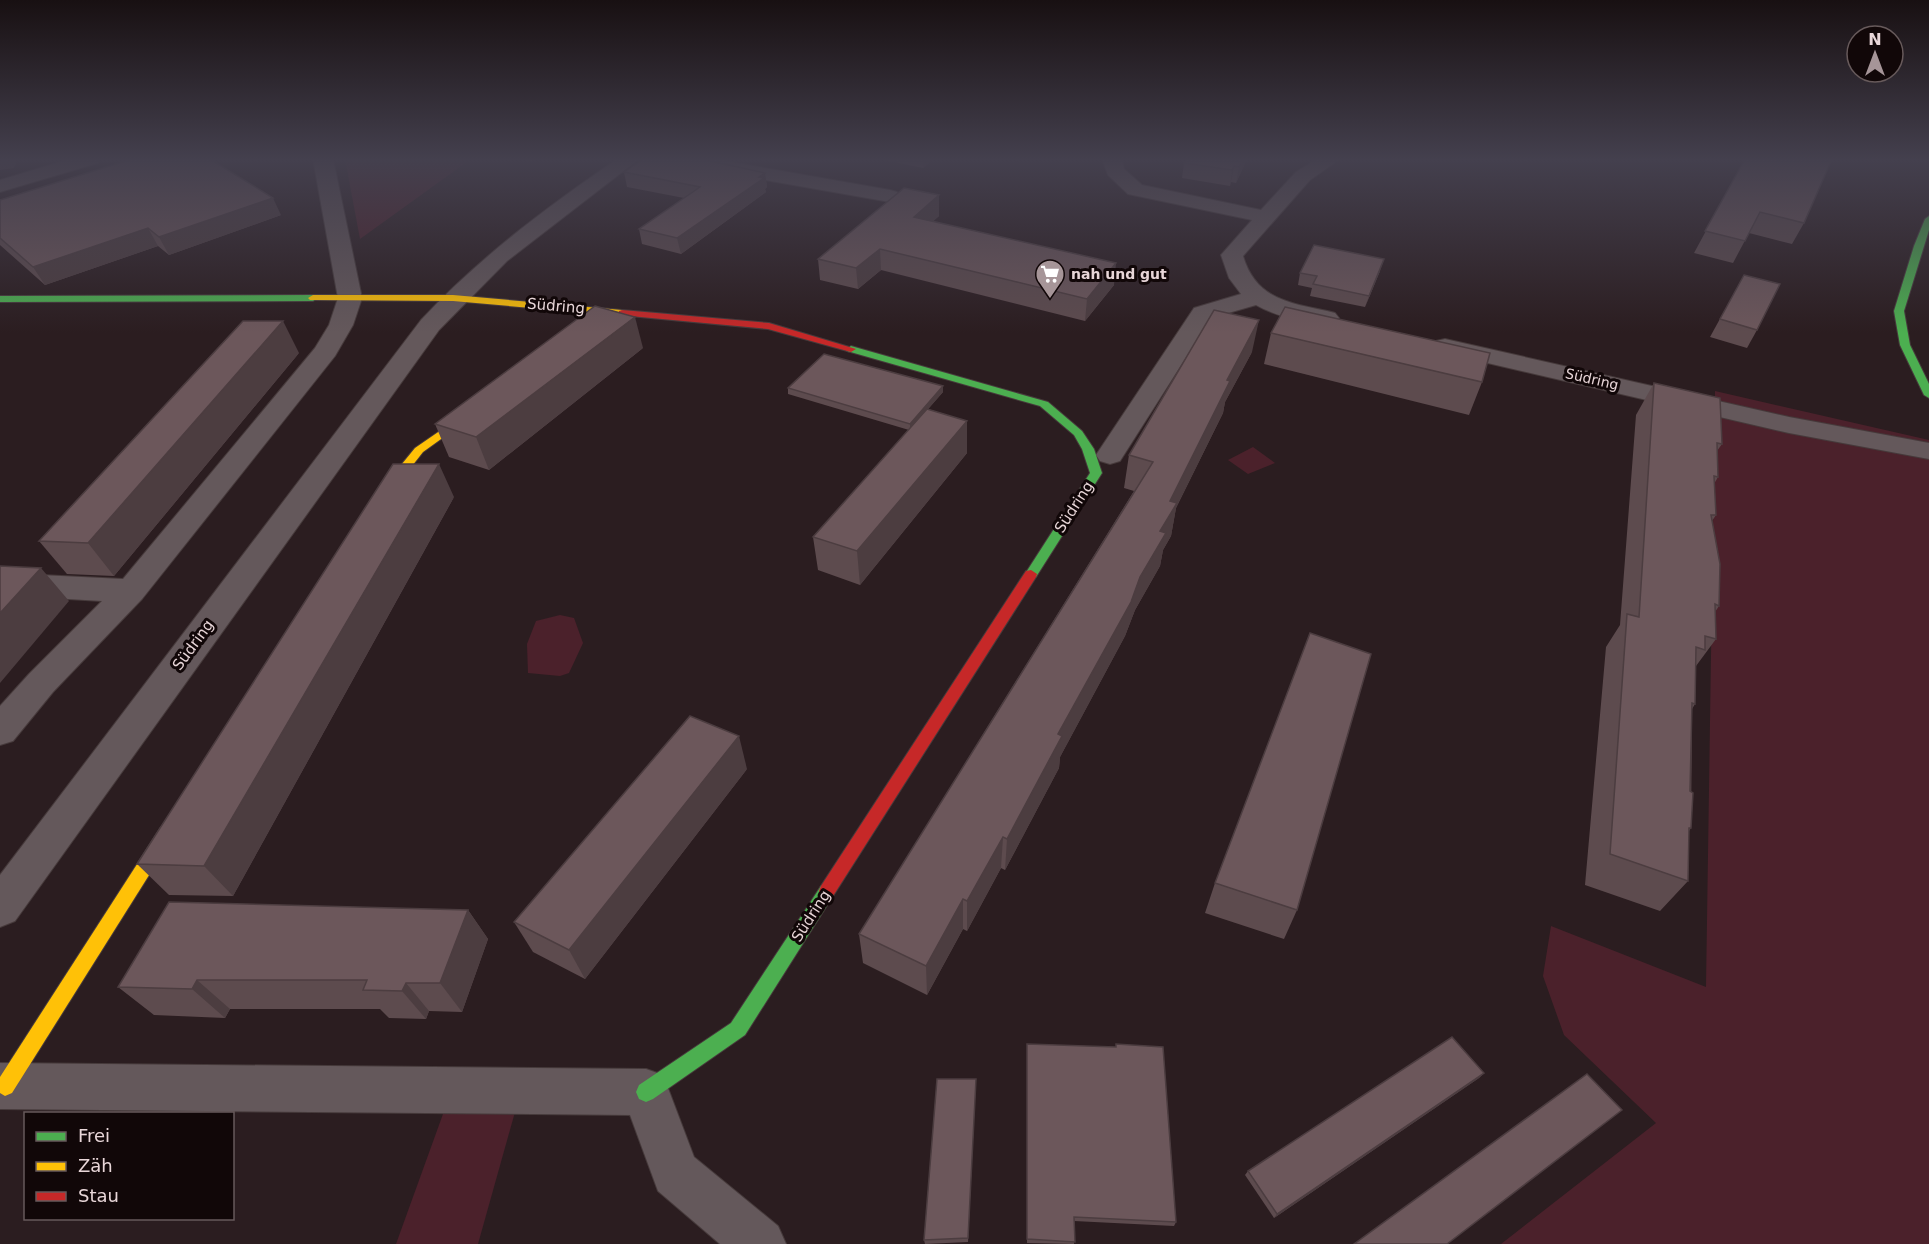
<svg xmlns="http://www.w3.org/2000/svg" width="1929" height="1244" font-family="'DejaVu Sans',sans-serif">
  <rect width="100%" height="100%" fill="#2b1d20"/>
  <!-- green -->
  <g fill="#4b212b">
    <path d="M 345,159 L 471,159 L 360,239 Z"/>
    <path d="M 1715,391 L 1929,440 L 1929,1244 L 1501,1244 L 1656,1123 L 1564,1035 L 1543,976 L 1551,926 L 1706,987 Z"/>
    <path d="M 1253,447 L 1275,463 L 1248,474 L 1228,460 Z"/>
    <path d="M 560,615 L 574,618 L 583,643 L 569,673 L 560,676 L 528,673 L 527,644 L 536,621 Z"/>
    <path d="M 515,1112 L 478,1244 L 396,1244 L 443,1114 Z"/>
  </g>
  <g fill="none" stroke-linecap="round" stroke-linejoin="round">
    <!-- street casing -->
    <g stroke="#463a3b" stroke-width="2">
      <g id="street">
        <path d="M 70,159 L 100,159 L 98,163 L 0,192 L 0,180 Z"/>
        <path d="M 313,159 L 333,159 L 362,298 L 353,325 L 335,356 L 142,599 L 53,692 L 13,741 L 0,745 L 0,706 L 29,674 L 102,601 L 0,595 L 0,573 L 123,579 L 315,348 L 329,325 L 338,298 Z"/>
        <path d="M 617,159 L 639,159 L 507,261 L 439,330 L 15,921 L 0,927 L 0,875 L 421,320 C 480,257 547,207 617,159 Z"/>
        <path d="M 671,159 L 714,159 L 890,190 L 897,192 L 900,196 L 897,200 L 890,202 L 680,165 L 673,163 Z"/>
        <path d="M 1102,159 L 1122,159 L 1124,169 L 1142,185 L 1261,210 L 1296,172 L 1317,159 L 1340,159 L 1310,180 L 1243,256 C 1257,303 1295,303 1335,313 L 1339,318 L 1335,323 C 1316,328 1273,315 1256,305 L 1211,318 L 1120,461 L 1110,464 L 1100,461 L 1096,455 L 1194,308 L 1241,294 L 1229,278 L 1221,255 L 1252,220 L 1128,194 L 1108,175 Z"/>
        <path d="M 1445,339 L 1789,417 L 1929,443 L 1929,459 L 1789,433 L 1436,351 L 1433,346 L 1436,341 Z"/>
        <path d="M 0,1063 L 646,1069 L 663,1075 L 694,1157 L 778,1226 L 786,1244 L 720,1244 L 658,1191 L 630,1115 L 0,1109 Z"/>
      </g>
    </g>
    <!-- fast casing -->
    <g stroke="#463a3b" stroke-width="2">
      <g id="fast">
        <path d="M 1929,216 L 1929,230 L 1904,311 L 1910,345 L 1929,384 L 1929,398 L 1924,395 L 1900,345 L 1894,311 L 1914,246 L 1925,219 Z"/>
        <path d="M 0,296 L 313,295 L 318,298 L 313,301 L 0,302 Z"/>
        <path d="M 851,346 L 1048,402 L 1082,431 L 1094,449 L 1102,473 L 1036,577 L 1026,577 L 1025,574 L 1090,473 L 1082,449 L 1074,435 L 1040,406 L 847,351 L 846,349 Z"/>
        <path d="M 827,884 L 833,886 L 835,891 L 833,896 L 745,1035 L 653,1099 L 646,1102 L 639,1099 L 636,1092 L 639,1085 L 731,1023 L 821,886 Z"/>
      </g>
    </g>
    <!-- slow casing -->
    <g stroke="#463a3b" stroke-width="2">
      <g id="slow">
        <path d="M 313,295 L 453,295 L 622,310 L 627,313 L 622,316 L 453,301 L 310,300 L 308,298 Z"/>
        <path d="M 476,406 L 480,407 L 480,411 L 423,452 L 383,503 L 375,503 L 373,500 L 375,497 L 415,448 Z"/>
        <path d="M 167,825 L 173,827 L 175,832 L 173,837 L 12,1093 L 5,1096 L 0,1093 L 0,1077 L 161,827 Z"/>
      </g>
    </g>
    <!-- jam casing -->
    <g stroke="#463a3b" stroke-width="2">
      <g id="jam">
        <path d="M 622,310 L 769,323 L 856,349 L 851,352 L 768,329 L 619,315 L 619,311 Z"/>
        <path d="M 1031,570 L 1037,574 L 1036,577 L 833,896 L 827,898 L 821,896 L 819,891 L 821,886 L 1026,571 Z"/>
      </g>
    </g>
    <!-- street -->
    <use href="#street" fill="#64585b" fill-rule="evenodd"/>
    <!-- fast -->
    <use href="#fast" fill="#4caf50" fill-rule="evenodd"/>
    <!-- slow -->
    <use href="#slow" fill="#ffc107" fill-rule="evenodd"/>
    <!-- jam -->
    <use href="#jam" fill="#c62828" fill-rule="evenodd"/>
  </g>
  <!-- wall -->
  <g fill="#5d4b4e">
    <path d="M 512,159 L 535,159 L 532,161 Z"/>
    <path d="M 879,159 L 934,159 L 923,168 Z"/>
    <path d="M 1247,159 L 1236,183 L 1231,182 L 1230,186 L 1182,178 L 1184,163 Z"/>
    <path d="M 1745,159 L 1804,223 L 1792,244 L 1749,233 L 1733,263 L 1694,253 Z"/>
    <path d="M 624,172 L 765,173 L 767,187 L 765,189 L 766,192 L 681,254 L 642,244 L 639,229 L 684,198 L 627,187 Z"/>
    <path d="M 939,195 L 939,216 L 933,221 L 1114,285 L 1085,321 L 881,270 L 858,289 L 820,280 L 818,259 Z"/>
    <path d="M 0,200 L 281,215 L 169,255 L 158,246 L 45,285 L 0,245 Z"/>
    <path d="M 1380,271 L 1365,307 L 1310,296 L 1312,288 L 1298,285 L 1300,273 Z"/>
    <path d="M 1744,275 L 1757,330 L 1747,348 L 1710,337 Z"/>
    <path d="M 1271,333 L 1482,382 L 1469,415 L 1264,364 Z"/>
    <path d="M 643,348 L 489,470 L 449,457 L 435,424 Z"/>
    <path d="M 1252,352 L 1225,402 L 1223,413 L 1176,508 L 1171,536 L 1163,550 L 1160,566 L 1135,610 L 1125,636 L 1060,757 L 1059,768 L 1005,870 L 1001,868 L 967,931 L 963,929 L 927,995 L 863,963 L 859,934 L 1134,491 L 1124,488 L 1129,455 Z"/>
    <path d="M 299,353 L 114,576 L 67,574 L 39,541 Z"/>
    <path d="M 1654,383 L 1722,444 L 1717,451 L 1718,477 L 1714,484 L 1716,515 L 1712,521 L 1719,606 L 1715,612 L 1716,639 L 1696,666 L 1695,704 L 1692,709 L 1691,828 L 1689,831 L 1688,881 L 1660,911 L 1585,885 L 1606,647 L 1620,625 L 1636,415 Z"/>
    <path d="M 943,386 L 943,392 L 928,409 L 967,421 L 967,453 L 860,585 L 818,570 L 813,537 L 909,430 L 788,394 L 788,388 Z"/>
    <path d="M 454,497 L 233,896 L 169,895 L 137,864 Z"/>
    <path d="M 747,769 L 585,979 L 533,952 L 514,922 Z"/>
    <path d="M 1215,883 L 1297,910 L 1284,939 L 1205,913 Z"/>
    <path d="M 468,910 L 488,939 L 462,1012 L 429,1011 L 426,1019 L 389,1018 L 380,1009 L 230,1009 L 225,1018 L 154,1015 L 118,987 Z"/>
    <path d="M 1027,1044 L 1116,1047 L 1116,1044 L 1176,1222 L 1174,1226 L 1074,1221 L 1074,1244 L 1027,1243 Z"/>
    <path d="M 1484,1073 L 1479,1078 L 1274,1218 L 1245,1175 L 1248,1171 Z"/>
    <path d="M 976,1079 L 968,1242 L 925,1244 L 924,1240 Z"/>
  </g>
  <!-- shaded-wall -->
  <g fill="#4c3d40">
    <path d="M 0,159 L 18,159 L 14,168 L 0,170 Z"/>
    <path d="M 923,159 L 934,159 L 923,168 Z"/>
    <path d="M 1243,159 L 1247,159 L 1236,183 L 1239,167 Z"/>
    <path d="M 1234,166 L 1231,182 L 1230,186 L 1232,170 Z"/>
    <path d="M 765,173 L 767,187 L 765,189 L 766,192 L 681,254 L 677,238 Z"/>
    <path d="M 939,195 L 939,216 L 915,238 L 914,217 Z"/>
    <path d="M 273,198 L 281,215 L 169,255 L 159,237 Z"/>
    <path d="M 148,228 L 158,246 L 45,285 L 33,267 Z"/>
    <path d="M 880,249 L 881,270 L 858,289 L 856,268 Z"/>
    <path d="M 1384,259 L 1380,271 L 1365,307 L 1369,296 Z"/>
    <path d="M 1116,263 L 1114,285 L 1085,321 L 1087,299 Z"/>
    <path d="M 635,317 L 643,348 L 489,470 L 476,437 Z"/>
    <path d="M 1259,320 L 1252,352 L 1225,402 L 1223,413 L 1176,508 L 1171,536 L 1163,550 L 1160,566 L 1135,610 L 1125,636 L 1060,757 L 1059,768 L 1005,870 L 1007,839 L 1058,734 L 1140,577 L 1160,531 L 1170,501 L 1227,380 Z"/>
    <path d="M 283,321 L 299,353 L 114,576 L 88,543 Z"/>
    <path d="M 943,386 L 943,392 L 910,430 L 910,424 Z"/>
    <path d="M 967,421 L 967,453 L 860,585 L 857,551 Z"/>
    <path d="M 439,464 L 454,497 L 233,896 L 204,866 Z"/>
    <path d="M 41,568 L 69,601 L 0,683 L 0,613 Z"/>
    <path d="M 739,736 L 747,769 L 585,979 L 569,950 Z"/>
    <path d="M 1003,837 L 1001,868 L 967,931 L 967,901 Z"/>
    <path d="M 963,899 L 963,929 L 927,995 L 926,966 Z"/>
    <path d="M 468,910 L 488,939 L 462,1012 L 440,983 Z"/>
    <path d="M 197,980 L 230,1009 L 225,1018 L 192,989 Z"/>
    <path d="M 406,983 L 429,1011 L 426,1019 L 402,991 Z"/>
    <path d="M 1484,1073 L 1479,1078 L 1274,1218 L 1277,1214 Z"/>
  </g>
  <!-- building -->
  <g fill="#6c575b" stroke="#4c3d40" stroke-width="1.5">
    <path d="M 132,159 L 210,159 L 273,198 L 159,237 L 148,228 L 33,267 L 0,238 L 0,200 Z"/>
    <path d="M 643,159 L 701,159 L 765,173 L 759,177 L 764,178 L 677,238 L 639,229 L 700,187 L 624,172 Z"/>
    <path d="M 1186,159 L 1243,159 L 1239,167 L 1234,166 L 1232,170 L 1184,163 Z"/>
    <path d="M 1745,159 L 1832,159 L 1804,223 L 1760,212 L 1745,241 L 1705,231 Z"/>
    <path d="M 904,188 L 939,195 L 914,217 L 1116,263 L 1087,299 L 880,249 L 856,268 L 818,259 Z"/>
    <path d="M 1314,245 L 1384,259 L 1369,296 L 1313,284 L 1317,276 L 1300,273 Z"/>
    <path d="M 1744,275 L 1780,284 L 1757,330 L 1720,319 Z"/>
    <path d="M 595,306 L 635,317 L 476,437 L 435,424 Z"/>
    <path d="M 1285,307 L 1490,353 L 1482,382 L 1271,333 Z"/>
    <path d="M 1214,310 L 1259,320 L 1227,380 L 1230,381 L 1170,501 L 1177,503 L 1160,531 L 1166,533 L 1140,577 L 1131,602 L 1058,734 L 1062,736 L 1007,839 L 1003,837 L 967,901 L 963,899 L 926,966 L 859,934 L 1153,462 L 1129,455 Z"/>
    <path d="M 243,321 L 283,321 L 88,543 L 39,541 Z"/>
    <path d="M 824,354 L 943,386 L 910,424 L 788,388 Z"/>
    <path d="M 1654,383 L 1720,398 L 1722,444 L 1717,443 L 1718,477 L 1714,476 L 1716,515 L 1711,515 L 1720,564 L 1719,606 L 1715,604 L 1716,639 L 1705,636 L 1705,650 L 1696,647 L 1695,704 L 1692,703 L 1690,791 L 1693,793 L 1691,828 L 1689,828 L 1688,881 L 1610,854 L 1627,614 L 1639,617 Z"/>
    <path d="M 927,409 L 967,421 L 857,551 L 813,537 Z"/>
    <path d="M 393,464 L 439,464 L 204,866 L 137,864 Z"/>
    <path d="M 0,566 L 41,568 L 0,613 Z"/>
    <path d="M 1310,633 L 1371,654 L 1297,910 L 1215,883 Z"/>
    <path d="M 690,716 L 739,736 L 569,950 L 514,922 Z"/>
    <path d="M 169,902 L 468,910 L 440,983 L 406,983 L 402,991 L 363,990 L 367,980 L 197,980 L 192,989 L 118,987 Z"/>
    <path d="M 1452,1037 L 1484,1073 L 1277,1214 L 1248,1171 Z"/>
    <path d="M 1027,1044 L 1116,1047 L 1116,1044 L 1163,1047 L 1176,1222 L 1074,1217 L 1075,1242 L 1027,1239 Z"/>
    <path d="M 1587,1074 L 1622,1110 L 1447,1244 L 1354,1244 Z"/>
    <path d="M 937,1079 L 976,1079 L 968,1238 L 924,1240 Z"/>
  </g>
  <!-- sky -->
  <linearGradient id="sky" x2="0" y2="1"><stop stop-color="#181012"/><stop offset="0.48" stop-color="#44404e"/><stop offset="1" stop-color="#44404e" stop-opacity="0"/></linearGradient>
  <rect width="1929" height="333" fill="url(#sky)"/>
  <!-- icons -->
  <defs>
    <g id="supermarket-pin" transform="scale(1.5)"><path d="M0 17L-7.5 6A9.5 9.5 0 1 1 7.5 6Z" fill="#a69598" stroke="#110708"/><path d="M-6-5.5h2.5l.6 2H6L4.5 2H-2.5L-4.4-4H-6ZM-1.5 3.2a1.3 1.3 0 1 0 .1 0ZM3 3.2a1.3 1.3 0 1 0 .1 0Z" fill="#fff"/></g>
  </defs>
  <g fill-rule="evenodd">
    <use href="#supermarket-pin" x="1050" y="274"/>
  </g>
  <g text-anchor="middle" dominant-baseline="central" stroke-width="6" stroke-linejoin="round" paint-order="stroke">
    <!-- far-poi labels -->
    <g font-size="14" font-weight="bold" fill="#e8d6d8" stroke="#110708" text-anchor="start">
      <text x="1071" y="274">nah und gut</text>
    </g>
    <!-- far-street labels -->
    <g font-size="14" fill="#e8d6d8" stroke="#110708">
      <text transform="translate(1592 379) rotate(13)">Südring</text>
    </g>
    <!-- street labels -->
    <g font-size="15" fill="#e8d6d8" stroke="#110708">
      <text transform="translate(556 306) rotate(5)">Südring</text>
      <text transform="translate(1074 507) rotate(-57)">Südring</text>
      <text transform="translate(193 645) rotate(-54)">Südring</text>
      <text transform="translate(811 916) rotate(-57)">Südring</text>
    </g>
  </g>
  <!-- legend -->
  <rect x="24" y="1112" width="210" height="108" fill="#110708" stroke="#675a5b" stroke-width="1.5"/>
  <rect x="36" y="1132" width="30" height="9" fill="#4caf50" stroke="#675a5b" stroke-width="1.5"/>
  <text x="78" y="1142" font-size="18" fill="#e8d6d8">Frei</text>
  <rect x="36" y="1162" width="30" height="9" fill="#ffc107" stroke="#675a5b" stroke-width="1.5"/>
  <text x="78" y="1172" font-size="18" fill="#e8d6d8">Zäh</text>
  <rect x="36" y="1192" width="30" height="9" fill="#c62828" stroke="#675a5b" stroke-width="1.5"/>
  <text x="78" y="1202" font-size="18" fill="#e8d6d8">Stau</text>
  <!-- north arrow -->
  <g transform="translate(1875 54)"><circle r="28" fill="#110708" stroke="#675a5b" stroke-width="1.5"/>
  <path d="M0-4.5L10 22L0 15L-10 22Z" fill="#a69598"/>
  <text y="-9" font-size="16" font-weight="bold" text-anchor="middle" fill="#e8d6d8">N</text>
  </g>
</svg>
